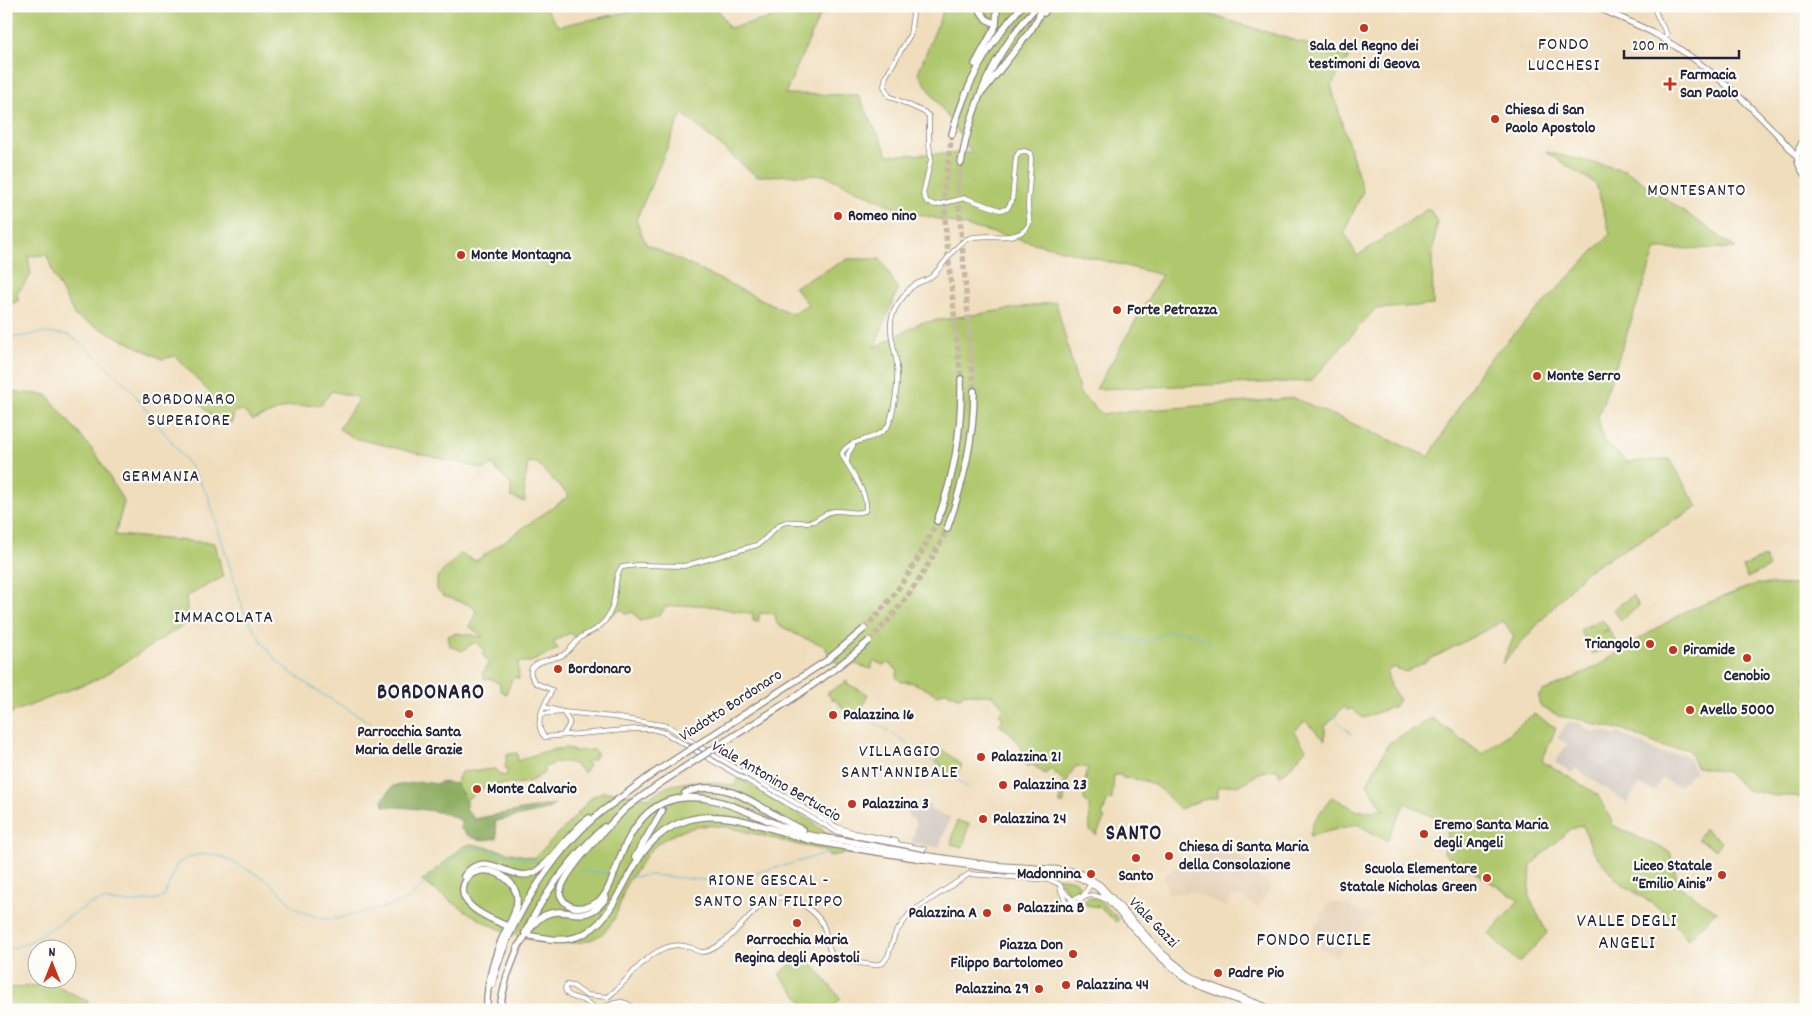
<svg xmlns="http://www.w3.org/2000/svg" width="1812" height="1016" font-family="Dekko,sans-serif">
  <rect width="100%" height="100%" fill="#fdfcf7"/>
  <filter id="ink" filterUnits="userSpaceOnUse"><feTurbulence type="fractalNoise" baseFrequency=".02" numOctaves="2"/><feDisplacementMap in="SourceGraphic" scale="10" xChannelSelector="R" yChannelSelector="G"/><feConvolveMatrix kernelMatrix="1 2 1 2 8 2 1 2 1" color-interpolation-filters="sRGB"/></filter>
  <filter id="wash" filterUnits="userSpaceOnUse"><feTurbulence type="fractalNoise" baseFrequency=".0096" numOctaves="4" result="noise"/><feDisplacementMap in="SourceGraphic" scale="20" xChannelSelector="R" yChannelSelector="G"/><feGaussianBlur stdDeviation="1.12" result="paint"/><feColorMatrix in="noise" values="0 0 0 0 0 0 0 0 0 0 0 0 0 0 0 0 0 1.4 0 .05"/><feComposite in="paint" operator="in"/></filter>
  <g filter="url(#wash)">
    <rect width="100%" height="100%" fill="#f0ddbc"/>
    <!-- built -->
    <g fill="#e5d0b6">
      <path d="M 1214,844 L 1236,854 L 1251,864 L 1249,871 L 1272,885 L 1259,908 L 1238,896 L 1237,898 L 1232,896 L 1226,907 L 1193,892 L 1168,894 L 1164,877 L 1167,873 L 1180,865 L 1185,860 L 1188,862 L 1192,860 L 1206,847 Z"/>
      <path d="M 1328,903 L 1339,903 L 1373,915 L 1336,956 L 1320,948 L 1321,943 L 1309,938 Z"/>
    </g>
    <!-- industrial -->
    <g fill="#ccc2b9">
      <path d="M 1568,722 L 1579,723 L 1594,733 L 1596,731 L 1607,732 L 1616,736 L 1618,733 L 1623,735 L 1660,753 L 1670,754 L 1684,753 L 1689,758 L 1695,772 L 1679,786 L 1673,785 L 1662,778 L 1654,792 L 1639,784 L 1627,803 L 1575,768 L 1572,773 L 1555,762 L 1567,744 L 1557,738 Z"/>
      <path d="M 920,799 L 930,806 L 930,810 L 950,817 L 939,847 L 912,843 L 916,825 L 913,818 L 909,818 L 907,805 L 916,807 Z"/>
    </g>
    <!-- green -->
    <g fill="#b0c86d" stroke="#697554">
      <path d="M 6,6 L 544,6 L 558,26 L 659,6 L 716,6 L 729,28 L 772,18 L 780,6 L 824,6 L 785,94 L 858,95 L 888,155 L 972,153 L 918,73 L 945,6 L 1181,6 L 1349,57 L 1331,86 L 1363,191 L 1344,232 L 1357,256 L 1429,208 L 1437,222 L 1432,256 L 1433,305 L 1375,309 L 1311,381 L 1096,389 L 1162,275 L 898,209 L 824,175 L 756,176 L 682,113 L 636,220 L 646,244 L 792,314 L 808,304 L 794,287 L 848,259 L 880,259 L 898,289 L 874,348 L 920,323 L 1056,302 L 1080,394 L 1102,414 L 1294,398 L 1429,457 L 1484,365 L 1610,234 L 1596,184 L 1546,152 L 1625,170 L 1736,248 L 1656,249 L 1598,417 L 1603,440 L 1627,462 L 1669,459 L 1698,507 L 1585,572 L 1502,664 L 1514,636 L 1503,621 L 1406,672 L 1393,667 L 1387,672 L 1390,686 L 1399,699 L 1395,706 L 1363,718 L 1352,709 L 1347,710 L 1344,707 L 1325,727 L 1325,740 L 1305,721 L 1294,732 L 1306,749 L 1288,770 L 1279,776 L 1278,769 L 1261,772 L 1239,786 L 1230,785 L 1218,787 L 1218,797 L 1199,801 L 1180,809 C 1159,788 1154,779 1123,778 L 1121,775 L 1114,775 L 1112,799 L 1107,801 L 1102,816 L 1105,818 L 1096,835 L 1090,831 L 1089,805 L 1084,800 L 1086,772 L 1089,768 L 1077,766 C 1068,772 1063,792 1064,804 L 1060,804 L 1060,796 L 1057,792 L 1064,781 L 1051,769 L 1045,774 L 1033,765 L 1027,766 L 1019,757 L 1023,752 L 1012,734 L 999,725 L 1003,719 L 999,713 L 1004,708 L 993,695 L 981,695 L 964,693 L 960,698 L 946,691 L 937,695 C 926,689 913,680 901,682 L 896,677 L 898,671 L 889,663 L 883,665 L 874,661 L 871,669 L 855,664 L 848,666 L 835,662 L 823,645 L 801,637 L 777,624 L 775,614 L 760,613 L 758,622 L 753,621 L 753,613 C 734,613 716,605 697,605 C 686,605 675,607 665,607 L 661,614 L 640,621 L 633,612 L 626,614 L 622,609 L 575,638 L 570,633 L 553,642 L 558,649 L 531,662 L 518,662 L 519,679 L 513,677 L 506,694 L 500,690 L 500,684 L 489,678 L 485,679 L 482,674 L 489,663 L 483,656 L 484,650 L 475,642 L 462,651 L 450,646 L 448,636 L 456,633 L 483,637 L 469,626 L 476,612 L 473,606 L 443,596 L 437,590 L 437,577 L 460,554 L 476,561 L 569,496 L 537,463 L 528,462 L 524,490 L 525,502 L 511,497 L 511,485 L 492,465 L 484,469 L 354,438 L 339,429 L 359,398 L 332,391 L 320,405 L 290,406 L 253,420 L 242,410 L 234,412 L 232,423 L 218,424 L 200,403 L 211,394 L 175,356 L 162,359 L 75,316 L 54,276 L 47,255 L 28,256 L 31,275 L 17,294 L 19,300 L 6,307 Z"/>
      <path d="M 6,391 L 47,395 L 98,457 L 124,502 L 115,535 L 215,543 L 223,577 L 186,597 L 188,622 L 102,677 L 6,715 Z"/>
      <path d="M 1764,557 L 1769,567 L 1747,578 L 1743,567 Z"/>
      <path d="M 1756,584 L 1806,585 L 1805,798 L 1793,796 L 1776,796 L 1747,790 L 1727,772 L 1697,767 C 1692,762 1692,754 1687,749 L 1663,747 L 1622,729 L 1596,725 L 1583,720 L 1559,716 L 1541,706 L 1539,702 L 1539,695 L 1543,691 L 1565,682 L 1601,664 L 1624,648 L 1686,611 Z"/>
      <path d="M 1633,595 L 1639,606 L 1621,620 L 1613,610 Z"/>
      <path d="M 1602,619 L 1609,629 L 1601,633 L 1609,630 L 1616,642 L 1593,654 L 1580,630 Z"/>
      <path d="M 847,681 L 847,684 L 868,694 L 859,716 L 848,715 L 836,700 L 832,699 L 827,693 Z"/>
      <path d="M 1534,714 L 1556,728 L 1542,761 L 1597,794 L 1614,826 L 1670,852 L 1679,886 L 1716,911 L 1688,940 L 1666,913 L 1618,881 L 1593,852 L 1583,825 L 1570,829 L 1531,865 L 1529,897 L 1547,933 L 1519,963 L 1489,934 L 1519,900 L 1444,853 L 1449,825 L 1405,803 L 1387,841 L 1357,824 L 1310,836 L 1313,822 L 1332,797 L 1358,811 L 1384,810 L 1367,784 L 1389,743 L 1432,718 L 1482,754 Z"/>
      <path d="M 567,748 L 574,751 L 594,750 L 597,753 L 594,759 L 586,762 L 589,765 L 584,773 C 570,758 560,760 543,768 L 545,772 C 540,776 534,780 528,782 C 513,786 496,781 482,789 C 476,792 471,797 466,800 L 456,784 L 461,772 L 495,769 L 500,775 L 506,776 L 508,769 L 505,768 L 507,754 L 517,753 L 518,761 C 535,754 550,749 567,748 Z"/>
      <path d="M 943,750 L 962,765 L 955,776 L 935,761 Z"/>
      <path d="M 739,778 L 812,822 L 830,836 L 829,846 L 861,851 L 829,856 L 826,851 C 804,846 782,841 760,835 C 740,831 717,822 696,827 C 682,830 664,837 653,848 C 647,853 643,861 639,866 C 635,872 629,879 626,885 C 621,898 619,912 611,924 C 601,939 585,943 568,943 C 511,946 466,912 422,881 L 463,847 L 471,844 L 534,858 L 569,823 L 592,797 L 602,792 L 619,792 L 648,798 C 655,794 662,789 669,786 C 690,779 714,782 735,786 Z"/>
      <path d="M 957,821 L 969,824 L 963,847 L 951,844 Z"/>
      <path d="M 1704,829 L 1722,841 L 1716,850 L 1698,839 Z"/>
      <path d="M 1053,878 C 1062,878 1075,877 1080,886 L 1078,892 L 1073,895 L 1069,894 L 1062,883 Z"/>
      <path d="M 1089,897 L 1098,899 L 1119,919 L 1116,922 L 1099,907 L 1086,905 L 1085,900 Z"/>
      <path d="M 804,954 L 841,999 L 828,1010 L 809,1010 L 779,974 Z"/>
      <path d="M 54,984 L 89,1002 L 75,1010 L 6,1010 L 6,988 Z"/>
    </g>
    <!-- forest -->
    <path fill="#8cac60" stroke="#57674e" d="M 421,782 L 438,784 L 440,782 L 456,784 L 466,800 L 466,808 L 474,819 L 555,804 L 547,810 L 495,821 L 497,838 C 481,841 472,841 460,828 L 461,821 C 449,810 401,807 384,806 L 383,799 L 393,786 Z"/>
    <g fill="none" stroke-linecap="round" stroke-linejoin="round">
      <!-- stream -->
      <g stroke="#5abdd8" stroke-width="1">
        <path d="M 1657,6 L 1661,18"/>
        <path d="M 6,339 L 41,333 L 64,334 L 71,336 L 97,357 L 128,386 L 191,467 L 208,496 L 244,612 L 262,642 L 275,659 L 290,672 L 320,693 L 373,724"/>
        <path d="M 1086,640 C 1113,625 1123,643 1147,641 C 1154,641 1158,635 1165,633 C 1181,628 1196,634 1210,642"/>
        <path d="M 1332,715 L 1352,735"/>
        <path d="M 861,716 L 881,726 L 908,744"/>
        <path d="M 918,751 L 968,788"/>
        <path d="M 578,870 L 612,874"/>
        <path d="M 632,877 L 651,875 L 723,882 L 738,880 L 757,873 L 829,853"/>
        <path d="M 6,950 L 26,944 L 88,905 L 102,900 L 128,903 L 160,899 L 164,896 L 177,864 L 187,858 L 197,855 L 210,854 L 222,857 L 239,865 L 270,882 L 295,908 L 307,914 L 330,920 L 391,906 L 406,900 L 454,858 L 464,851 L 478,848 L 541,863"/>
      </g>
    </g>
  </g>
  <g filter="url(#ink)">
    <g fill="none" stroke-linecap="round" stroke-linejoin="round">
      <!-- highway-tunnel -->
      <g stroke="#c7b8a2" stroke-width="5.5" stroke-dasharray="5.5 3" stroke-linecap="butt">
        <path d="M 994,23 C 1010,28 1023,29 1037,19"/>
        <path d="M 952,134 L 944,193 L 946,235 L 961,379"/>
        <path d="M 961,163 L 958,193 L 974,391"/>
        <path d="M 864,629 C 895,597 919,562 937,521"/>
        <path d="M 869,641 C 902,608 927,571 947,529"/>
        <path d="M 662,811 L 675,799 L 685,793"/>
        <path d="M 511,927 L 530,933"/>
      </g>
      <!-- minor casing -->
      <g stroke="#89807c" stroke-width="5.5">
        <g id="minor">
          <path d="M 914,6 L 910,35 L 886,76 L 884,86 L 889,96 L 924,112 L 929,116 L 929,144 L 931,159 L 923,194 L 927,202 L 936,205 L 965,198 L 1000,210 L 1007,209 L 1012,201 L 1016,157 L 1019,152 L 1025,151 L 1030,153 L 1031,158 C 1031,175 1028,191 1028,207 C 1028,213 1031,221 1028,226 C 1016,244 987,232 970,238 C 957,242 943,266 933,275 C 926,283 916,280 908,291 C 903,297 896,305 893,313 C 887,329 895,349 897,365 C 898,385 896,402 890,421 C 883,443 850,436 842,453 L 843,457 C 850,469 871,498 865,511 C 855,515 845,510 834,511 C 826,512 821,518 814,521 C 804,525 793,519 783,523 C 773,527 767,540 757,545 L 684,566 L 638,565 L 622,567 C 610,578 623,610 596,629 C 592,632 587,633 583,636 C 575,641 571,650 563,655 C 554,660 517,661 536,683 L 552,690 C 545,703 532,725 545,737 L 636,729 L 651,729 L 663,732 L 835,831 L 854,836 L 924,849"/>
          <path d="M 1653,6 L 1659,20 L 1667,34 L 1664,39"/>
          <path d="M 847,462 L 848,454 L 853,446"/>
          <path d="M 544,707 L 563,712 L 569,721 L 569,725 L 563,735"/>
          <path d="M 541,714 L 563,712 L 613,717 L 668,726 L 703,749 L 837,827 L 855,833 L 896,841"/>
          <path d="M 1060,888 L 1065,901 L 1069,905"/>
          <path d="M 1079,896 L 1070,902 L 1070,907 L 1073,908 L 1076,906 L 1091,884"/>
          <path d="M 1083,898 C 1092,892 1100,897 1109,901"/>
          <path d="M 636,1010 C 618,993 613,1008 596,1008 C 592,1006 588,1003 585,1001 C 576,997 566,998 565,988 L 567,985 L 573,986 L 586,995 L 608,997 C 625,984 637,964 655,953 C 668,945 678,943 692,948 C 695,950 699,952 703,952 C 709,952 718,946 723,942 C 745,927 763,887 794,900 C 804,904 819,915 823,925 C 828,936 827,952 836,960 L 874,965 L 883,963 L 888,956 L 895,934 L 910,913 L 969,874 L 1050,880 L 1059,884 L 1066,894 L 1075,902 L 1076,906"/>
        </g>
      </g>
      <!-- major casing -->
      <g stroke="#89807c" stroke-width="7">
        <g id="major">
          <path d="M 1595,6 C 1615,16 1637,24 1657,35 C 1711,66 1756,110 1796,155"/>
          <path d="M 1806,133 C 1797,152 1792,159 1806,177"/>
          <path d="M 1799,148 L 1806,157"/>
          <path d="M 923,855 L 991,865 L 1067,870 L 1082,874 L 1100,885 L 1162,953 L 1188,974 L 1201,982 L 1275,1010"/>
          <path d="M 922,859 L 1001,870 L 1067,874 L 1080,878 L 1098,888 L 1123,917 L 1159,956 L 1180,974 L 1199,986 L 1263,1010"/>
        </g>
      </g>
      <!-- highway casing -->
      <g stroke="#89807c" stroke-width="8">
        <g id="highway">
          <path d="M 977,6 L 986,19 L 994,23"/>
          <path d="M 1044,13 L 1049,6"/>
          <path d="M 975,64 L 996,25 L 997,6"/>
          <path d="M 984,90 L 1031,30 L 1039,16 L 1040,6"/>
          <path d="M 952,134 C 965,86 988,43 1022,6"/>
          <path d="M 961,163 C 972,101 994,53 1037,6"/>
          <path d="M 937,521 C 955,475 962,428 961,379"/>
          <path d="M 947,529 C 963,484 974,440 974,391"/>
          <path d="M 685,793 C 731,774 764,814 803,830"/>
          <path d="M 625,809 C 610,825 560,874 560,894 C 566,913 592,910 603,897 C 610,888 613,876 617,866 C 625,842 638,814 663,803 C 710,783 759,822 804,834 C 816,837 829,838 841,840 C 868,845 896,850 923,855"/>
          <path d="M 635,857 L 662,811"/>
          <path d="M 464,876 C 484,848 508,880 530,874 C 548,869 569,831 589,818"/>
          <path d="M 525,933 C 544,893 572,857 604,827"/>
          <path d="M 531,936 C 547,939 564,942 579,936 C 627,918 623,839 688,820 C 729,808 771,831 810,840 C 847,848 885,853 922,859"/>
          <path d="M 517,948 C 525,937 533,921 545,915 C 567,904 585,928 606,898"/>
          <path d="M 492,984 C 507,922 559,840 612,804"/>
          <path d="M 487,1008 C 486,985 493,962 501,941 C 506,928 518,912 517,898 C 516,887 508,879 499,874 C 489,869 480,869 470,875 C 447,901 486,917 505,925"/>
          <path d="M 499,1010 L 507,976 L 519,945"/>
        </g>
      </g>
      <!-- minor -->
      <use href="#minor" stroke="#fff" stroke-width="4"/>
      <!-- major -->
      <use href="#major" stroke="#fff" stroke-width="5"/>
      <!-- highway -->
      <use href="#highway" stroke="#fff" stroke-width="5.5"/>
      <!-- highway-bridge casing -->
      <g stroke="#89807c" stroke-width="8" stroke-linecap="butt">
        <g id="highway-bridge">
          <path d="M 612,804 L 654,773 L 826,661 L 864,629"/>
          <path d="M 625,809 C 703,749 795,706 869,641"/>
        </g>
      </g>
      <!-- highway-bridge -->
      <use href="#highway-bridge" stroke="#fff" stroke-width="5.5"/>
    </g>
  </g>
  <!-- markers -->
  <g fill="#c8321e" stroke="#fdfcf7" stroke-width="2">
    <circle cx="1364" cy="28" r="5"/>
    <path d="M1667.5 76.5h5v5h5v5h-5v5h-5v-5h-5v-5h5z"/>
    <circle cx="1495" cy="119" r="5"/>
    <circle cx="838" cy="216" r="5"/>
    <circle cx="461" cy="255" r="5"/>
    <circle cx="1117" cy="310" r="5"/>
    <circle cx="1537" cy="376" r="5"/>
    <circle cx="1650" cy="644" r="5"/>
    <circle cx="1673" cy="650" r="5"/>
    <circle cx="1747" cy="658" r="5"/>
    <circle cx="558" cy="669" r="5"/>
    <circle cx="1690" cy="710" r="5"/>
    <circle cx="409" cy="714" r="5"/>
    <circle cx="833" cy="715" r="5"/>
    <circle cx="981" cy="757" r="5"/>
    <circle cx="1003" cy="785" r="5"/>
    <circle cx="477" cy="789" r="5"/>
    <circle cx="852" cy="804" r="5"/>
    <circle cx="983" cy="819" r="5"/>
    <circle cx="1424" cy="834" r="5"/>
    <circle cx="1169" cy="856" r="5"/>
    <circle cx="1136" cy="858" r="5"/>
    <circle cx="1091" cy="874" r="5"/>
    <circle cx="1722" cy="875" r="5"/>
    <circle cx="1487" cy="878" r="5"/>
    <circle cx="1007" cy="908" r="5"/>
    <circle cx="987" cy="913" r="5"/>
    <circle cx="797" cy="923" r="5"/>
    <circle cx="1073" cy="954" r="5"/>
    <circle cx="1218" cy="973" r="5"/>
    <circle cx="1066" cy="985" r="5"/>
    <circle cx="1039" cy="989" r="5"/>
  </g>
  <g text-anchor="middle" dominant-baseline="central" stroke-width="4.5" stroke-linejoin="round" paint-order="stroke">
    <!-- poi labels -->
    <g font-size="16" font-weight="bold" fill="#22223b" stroke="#fdfcf7" text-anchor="start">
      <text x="1364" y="46" text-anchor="middle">Sala del Regno dei<tspan x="1364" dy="18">testimoni di Geova</tspan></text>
      <text x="1680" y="75">Farmacia<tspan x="1680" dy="18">San Paolo</tspan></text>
      <text x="1505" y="110">Chiesa di San<tspan x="1505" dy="18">Paolo Apostolo</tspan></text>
      <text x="848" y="216">Romeo nino</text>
      <text x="471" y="255">Monte Montagna</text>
      <text x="1127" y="310">Forte Petrazza</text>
      <text x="1547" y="376">Monte Serro</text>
      <text x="1640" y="644" text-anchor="end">Triangolo</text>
      <text x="1683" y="650">Piramide</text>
      <text x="568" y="669">Bordonaro</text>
      <text x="1747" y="676" text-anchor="middle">Cenobio</text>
      <text x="1700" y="710">Avello 5000</text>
      <text x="843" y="715">Palazzina 16</text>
      <text x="409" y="732" text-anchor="middle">Parrocchia Santa<tspan x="409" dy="18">Maria delle Grazie</tspan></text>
      <text x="991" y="757">Palazzina 21</text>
      <text x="1013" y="785">Palazzina 23</text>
      <text x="487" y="789">Monte Calvario</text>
      <text x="862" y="804">Palazzina 3</text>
      <text x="993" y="819">Palazzina 24</text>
      <text x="1434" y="825">Eremo Santa Maria<tspan x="1434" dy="18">degli Angeli</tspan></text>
      <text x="1179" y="847">Chiesa di Santa Maria<tspan x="1179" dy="18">della Consolazione</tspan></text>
      <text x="1712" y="866" text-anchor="end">Liceo Statale<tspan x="1712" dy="18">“Emilio Ainis”</tspan></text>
      <text x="1477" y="869" text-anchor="end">Scuola Elementare<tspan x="1477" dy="18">Statale Nicholas Green</tspan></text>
      <text x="1081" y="874" text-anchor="end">Madonnina</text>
      <text x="1136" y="876" text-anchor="middle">Santo</text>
      <text x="1017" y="908">Palazzina B</text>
      <text x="977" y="913" text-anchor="end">Palazzina A</text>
      <text x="797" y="940" text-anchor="middle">Parrocchia Maria<tspan x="797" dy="18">Regina degli Apostoli</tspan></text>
      <text x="1063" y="945" text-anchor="end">Piazza Don<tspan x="1063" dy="18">Filippo Bartolomeo</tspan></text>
      <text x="1228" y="973">Padre Pio</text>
      <text x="1076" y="985">Palazzina 44</text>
      <text x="1029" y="989" text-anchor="end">Palazzina 29</text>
    </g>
    <!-- street labels -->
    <g font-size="16" fill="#22223b" stroke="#fdfcf7">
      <text transform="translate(731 706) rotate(-33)">Viadotto Bordonaro</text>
      <text transform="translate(776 782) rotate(30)">Viale Antonino Bertuccio</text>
      <text transform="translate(1153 923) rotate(46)">Viale Gazzi</text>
    </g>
    <!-- neighbourhood labels -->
    <g font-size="18" letter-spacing="1" fill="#22223b" stroke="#fdfcf7">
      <text x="1564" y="45">FONDO<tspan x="1564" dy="21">LUCCHESI</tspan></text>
      <text x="1697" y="191">MONTESANTO</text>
      <text x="189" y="400">BORDONARO<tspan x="189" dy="21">SUPERIORE</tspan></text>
      <text x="161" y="477">GERMANIA</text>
      <text x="224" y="618">IMMACOLATA</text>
      <text x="900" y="752">VILLAGGIO<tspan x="900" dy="21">SANT'ANNIBALE</tspan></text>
      <text x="769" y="881">RIONE GESCAL -<tspan x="769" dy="21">SANTO SAN FILIPPO</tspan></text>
    </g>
    <!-- quarter labels -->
    <g font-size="19" letter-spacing="1" fill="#22223b" stroke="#fdfcf7">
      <text x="1627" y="922">VALLE DEGLI<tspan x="1627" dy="22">ANGELI</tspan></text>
      <text x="1314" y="941">FONDO FUCILE</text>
    </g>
    <!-- district labels -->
    <g font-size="21" font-weight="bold" letter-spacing="1" fill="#22223b" stroke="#fdfcf7">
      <text x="431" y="694">BORDONARO</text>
      <text x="1134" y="835">SANTO</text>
    </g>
  </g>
  <!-- margin -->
  <rect width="1812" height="1016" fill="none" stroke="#fdfcf7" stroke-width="25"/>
  <!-- north arrow -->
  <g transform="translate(52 964)"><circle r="24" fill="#fdfcf7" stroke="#a5a5ac"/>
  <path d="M0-4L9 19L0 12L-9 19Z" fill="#c8321e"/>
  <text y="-8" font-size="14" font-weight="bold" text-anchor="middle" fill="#22223b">N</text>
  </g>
  <!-- scale -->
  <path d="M1624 50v8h115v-8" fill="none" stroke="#22223b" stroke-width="2.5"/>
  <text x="1632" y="50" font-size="15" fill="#22223b" stroke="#fdfcf7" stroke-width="4" paint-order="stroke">200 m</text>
</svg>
